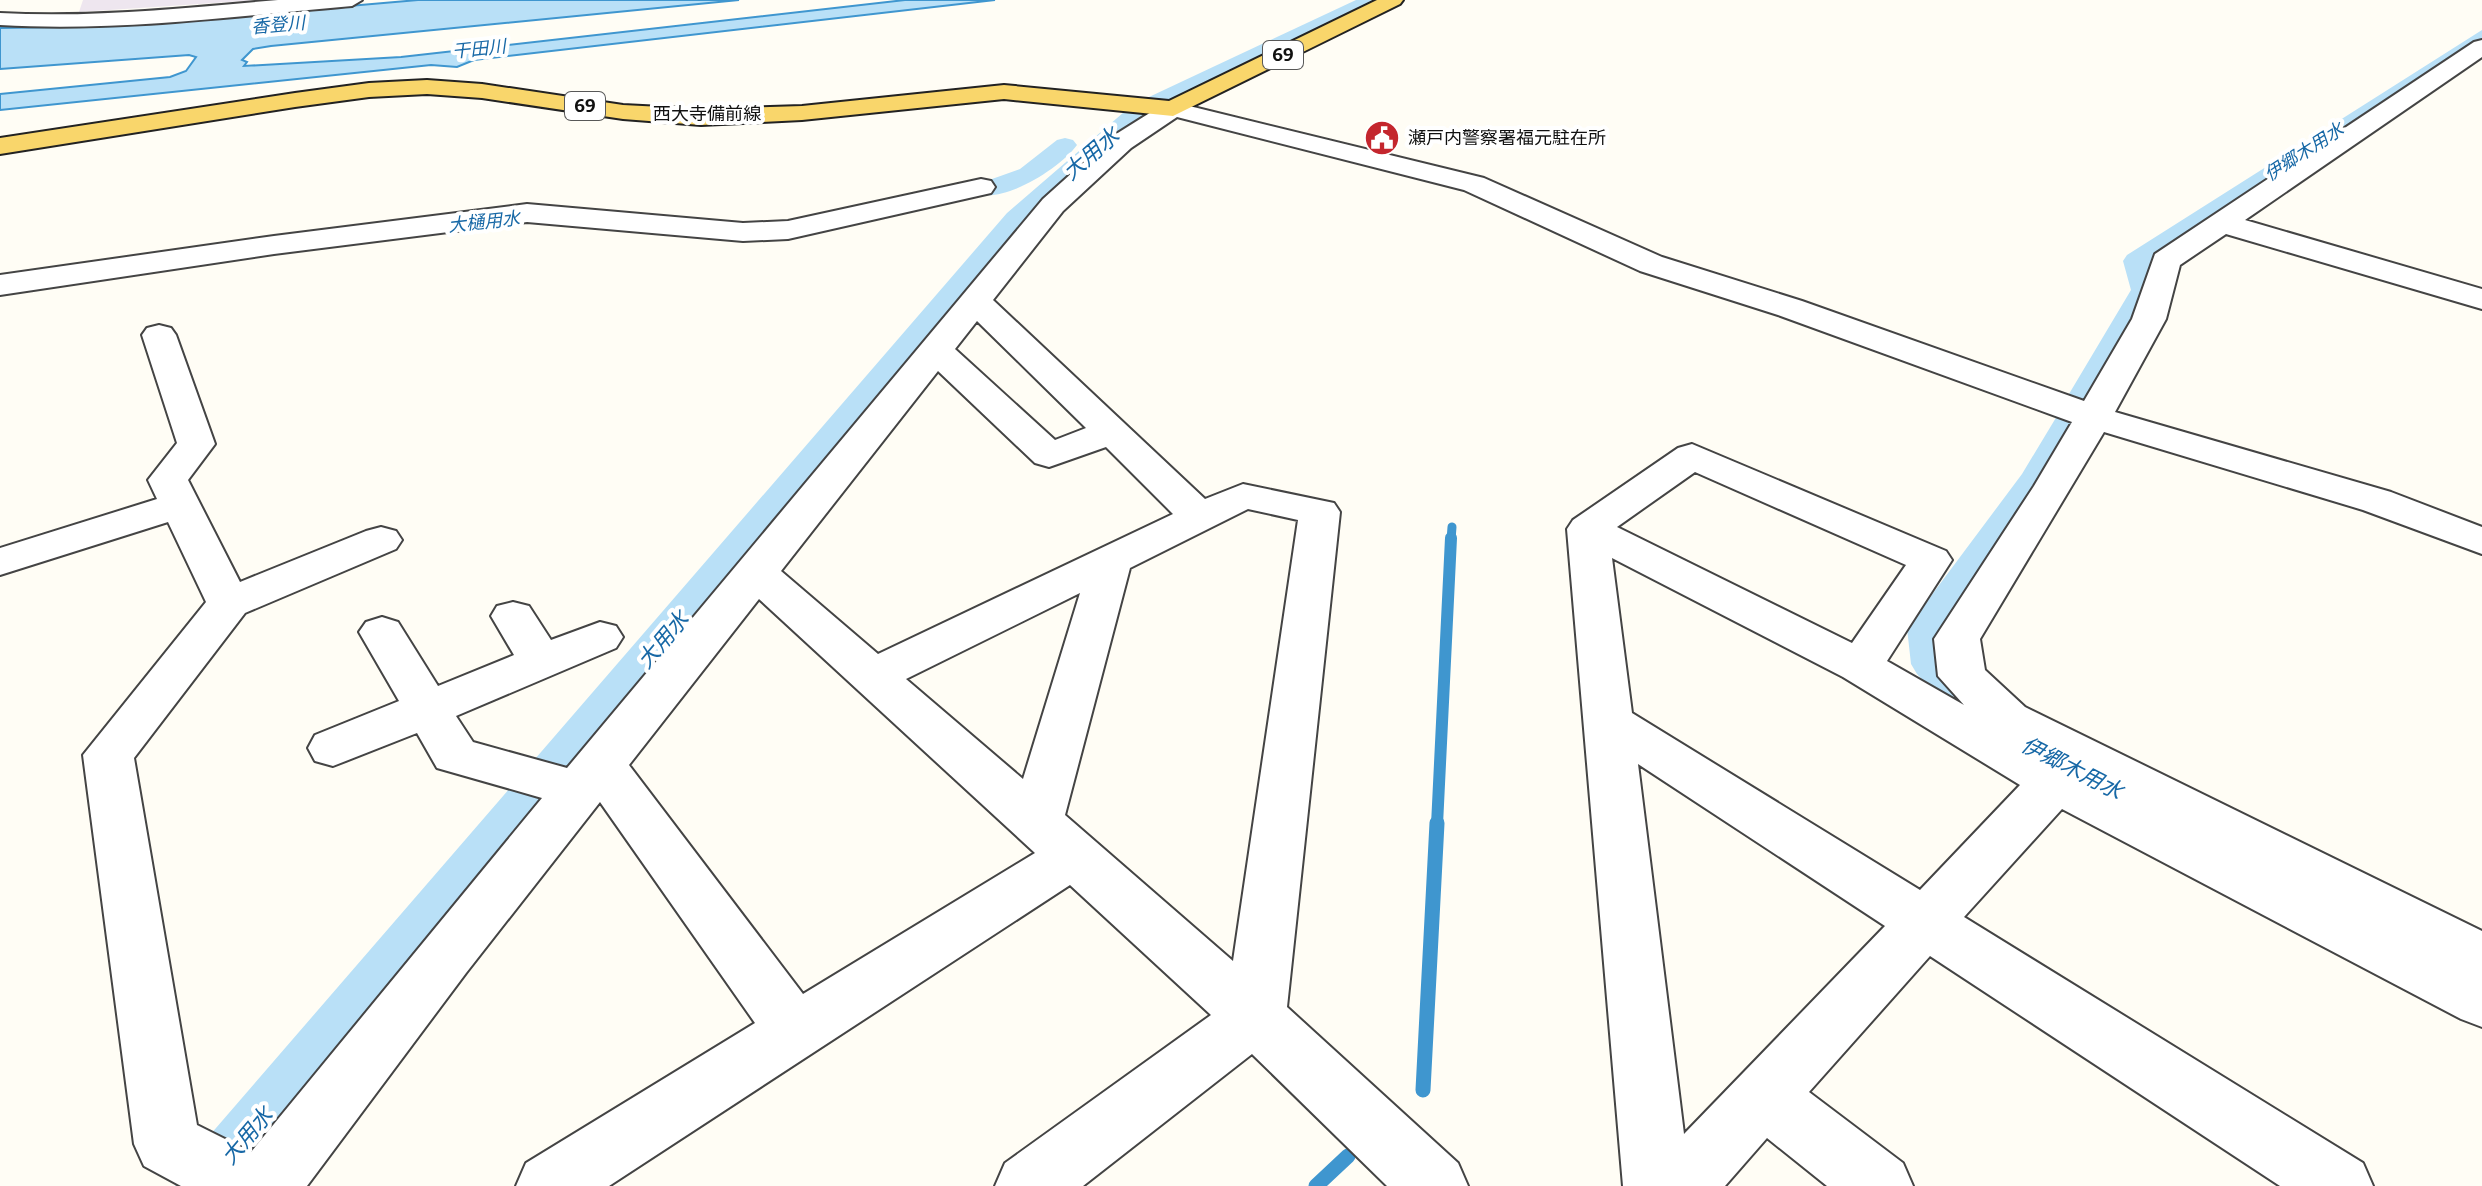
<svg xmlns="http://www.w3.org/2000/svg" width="2482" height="1186" font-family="Bitter,'Noto Sans JP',serif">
  <rect width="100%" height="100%" fill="#fffdf5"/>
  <!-- industrial -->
  <path fill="#eee6ef" d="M 83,0 L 258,0 L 79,12 Z"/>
  <!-- water -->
  <path fill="#b9e0f7" stroke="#3f96cf" stroke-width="2" d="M 418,0 L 739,0 L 271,46 L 253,49 L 242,60 L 247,62 L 244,66 L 401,57 L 905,0 L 995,0 L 474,60 L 457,67 L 431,65 L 0,110 L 0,94 L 170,77 L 186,71 L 196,57 L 189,55 L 0,69 L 0,28 L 120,26 Z"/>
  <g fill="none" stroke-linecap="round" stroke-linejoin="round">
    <!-- stream-far2 -->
    <path stroke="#3f96cf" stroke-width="9" d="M 1451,540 L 1452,527"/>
    <!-- stream-far1 -->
    <path stroke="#3f96cf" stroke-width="12" d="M 1437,825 L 1451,538"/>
    <!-- stream -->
    <g stroke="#3f96cf" stroke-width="15">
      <path d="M 1423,1090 L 1437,823"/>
      <path d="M 1316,1186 L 1348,1156"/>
    </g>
    <!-- canal -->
    <g fill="#b9e0f7" fill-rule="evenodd">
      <path d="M 1356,0 L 1380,0 L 1165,107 L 1157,109 L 1146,102 L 1149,97 Z"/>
      <path d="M 2482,30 L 2482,45 L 2152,264 L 2161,290 L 2098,399 L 2094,406 L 2082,409 L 2070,406 L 2066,399 L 2131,290 L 2123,261 L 2127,255 Z"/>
      <path d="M 1139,104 L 1147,106 L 1150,111 L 1147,116 L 1025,225 L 245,1186 L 175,1186 L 184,1165 L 1007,213 L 1131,106 Z"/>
      <path d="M 1065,138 L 1073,140 L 1077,145 C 1060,168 1007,202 978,194 L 974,189 L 978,184 L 1020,169 L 1057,140 Z"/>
      <path d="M 2069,413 L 2081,416 L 2086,423 L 2056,477 L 1949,629 L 1953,660 L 1992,698 L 1998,709 L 1992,720 L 1976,724 L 1960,720 L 1917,674 L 1911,664 L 1907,628 L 2022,474 L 2057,416 Z"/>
    </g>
    <!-- minor casing -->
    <g stroke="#444" stroke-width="4">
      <g id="minor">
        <path d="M 278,0 L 362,0 L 352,6 C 235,16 117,32 0,25 L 0,13 C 93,18 185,8 278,0 Z"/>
        <path d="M 2482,40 L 2482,57 L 2245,220 L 2482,289 L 2482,309 L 2226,234 L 2180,265 L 2166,319 L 2115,412 L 2391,492 L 2482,527 L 2482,554 L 2363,510 L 2104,432 L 1980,639 L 1985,670 L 2025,707 L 2482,931 L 2482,1027 L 2461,1019 L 2062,809 L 1964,917 L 2363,1163 L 2373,1186 L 2280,1186 L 1930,956 L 1809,1092 L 1903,1163 L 1913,1186 L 1827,1186 L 1767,1138 L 1725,1186 L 1623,1186 L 1567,529 L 1573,520 L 1678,448 L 1692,444 L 1946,551 L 1952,560 L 1887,661 L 1964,705 L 1938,676 L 1934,639 L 2034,486 L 2072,422 L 1778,315 L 1640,271 L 1464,190 L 1177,117 L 1131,148 L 1063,211 L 993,300 L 1205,499 L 1243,484 L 1334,503 L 1340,512 L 1287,1007 L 1458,1163 L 1468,1186 L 1387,1186 L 1252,1054 L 1083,1186 L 995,1186 L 1005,1163 L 1211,1015 L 1070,885 L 609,1186 L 516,1186 L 526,1163 L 755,1023 L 600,802 L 466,973 L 307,1186 L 181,1186 L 144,1166 L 134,1144 L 83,755 L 206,602 L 168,522 L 0,575 L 0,548 L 157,499 L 148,480 L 177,443 L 142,335 L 147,328 L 159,325 L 171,328 L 176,335 L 215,444 L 188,480 L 240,582 L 366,531 L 381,527 L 396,531 L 402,540 L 396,549 L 245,613 L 134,758 L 197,1125 L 251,1152 L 542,798 L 437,768 L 417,733 L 333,766 L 315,761 L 308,748 L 315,735 L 399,701 L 359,632 L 366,622 L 382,617 L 398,622 L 438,686 L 514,655 L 491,616 L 497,606 L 513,602 L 529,606 L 551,640 L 600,622 L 616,626 L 623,637 L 616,648 L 456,716 L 473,742 L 567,768 L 1043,199 L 1113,136 L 1164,104 L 1173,102 L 1484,178 L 1662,257 L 1802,301 L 2084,401 L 2132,319 L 2155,254 L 2474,42 ZM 977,321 L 1086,428 L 1055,440 L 955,349 ZM 938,371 L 1035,463 L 1049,467 L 1106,447 L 1173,514 L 878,654 L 781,571 ZM 1695,472 L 1906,565 L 1852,643 L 1617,527 ZM 1248,509 L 1298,520 L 1233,961 L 1065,815 L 1130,568 ZM 1612,558 L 1843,677 L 2020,785 L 1920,890 L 1632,713 ZM 1080,593 L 1023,779 L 906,679 ZM 759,599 L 1035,853 L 803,994 L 629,765 ZM 1638,764 L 1885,926 L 1684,1134 Z"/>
        <path d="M 981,179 L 991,181 L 995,187 L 991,193 L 788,239 L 743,241 L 527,222 L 274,254 L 0,295 L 0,275 L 274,236 L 527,204 L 743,223 L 788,221 Z"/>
      </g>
    </g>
    <!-- major casing -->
    <g stroke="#222" stroke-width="4">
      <path id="major" d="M 1377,0 L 1403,0 L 1400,4 L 1173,116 L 1004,99 L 802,120 L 701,125 L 623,119 L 482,98 L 427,94 L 369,97 L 295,107 L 0,154 L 0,138 L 295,93 L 369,83 L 427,80 L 482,84 L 623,105 L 701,109 L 802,106 L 1004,85 L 1169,101 Z"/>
    </g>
    <!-- minor -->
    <use href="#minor" fill="#fff" fill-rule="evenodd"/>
    <!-- major -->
    <use href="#major" fill="#f9d66b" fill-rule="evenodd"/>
  </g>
  <!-- icons -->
  <defs>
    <g id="civic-disc" transform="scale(1.8)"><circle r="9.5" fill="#c4262e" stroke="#fff"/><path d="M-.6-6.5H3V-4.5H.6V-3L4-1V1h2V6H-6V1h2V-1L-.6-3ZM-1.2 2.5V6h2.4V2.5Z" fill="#fff"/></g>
  </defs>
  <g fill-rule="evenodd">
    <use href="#civic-disc" x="1382" y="138"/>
  </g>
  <g text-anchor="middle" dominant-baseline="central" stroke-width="8" stroke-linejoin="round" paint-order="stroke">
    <!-- far-water labels -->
    <g font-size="18" font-style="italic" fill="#1768a6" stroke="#fff">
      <text transform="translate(278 25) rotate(-5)">香登川</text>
      <text transform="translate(479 49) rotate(-6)">干田川</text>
      <text transform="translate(2304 152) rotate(-33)">伊郷木用水</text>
      <text transform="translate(484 222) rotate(-6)">大樋用水</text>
    </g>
    <!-- shield labels -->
    <g fill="#fff" stroke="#585858" stroke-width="2">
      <rect x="1263" y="41" width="40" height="28" rx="6"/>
      <rect x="565" y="92" width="40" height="28" rx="6"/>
    </g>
    <g font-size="18" font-weight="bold" fill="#111">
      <text x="1283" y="55">69</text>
      <text x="585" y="106">69</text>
    </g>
    <!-- far-street labels -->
    <g font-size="18" fill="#111" stroke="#fff">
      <text x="707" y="114">西大寺備前線</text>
    </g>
    <!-- far-poi labels -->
    <g font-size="18" fill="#111" stroke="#fff" text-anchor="start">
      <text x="1408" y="138">瀬戸内警察署福元駐在所</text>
    </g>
    <!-- water labels -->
    <g font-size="22" font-style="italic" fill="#1768a6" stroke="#fff">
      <text transform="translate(1091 154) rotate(-41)">大用水</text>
      <text transform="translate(663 640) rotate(-50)">大用水</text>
      <text transform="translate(2072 768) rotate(27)">伊郷木用水</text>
      <text transform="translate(247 1136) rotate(-50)">大用水</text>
    </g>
  </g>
</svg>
